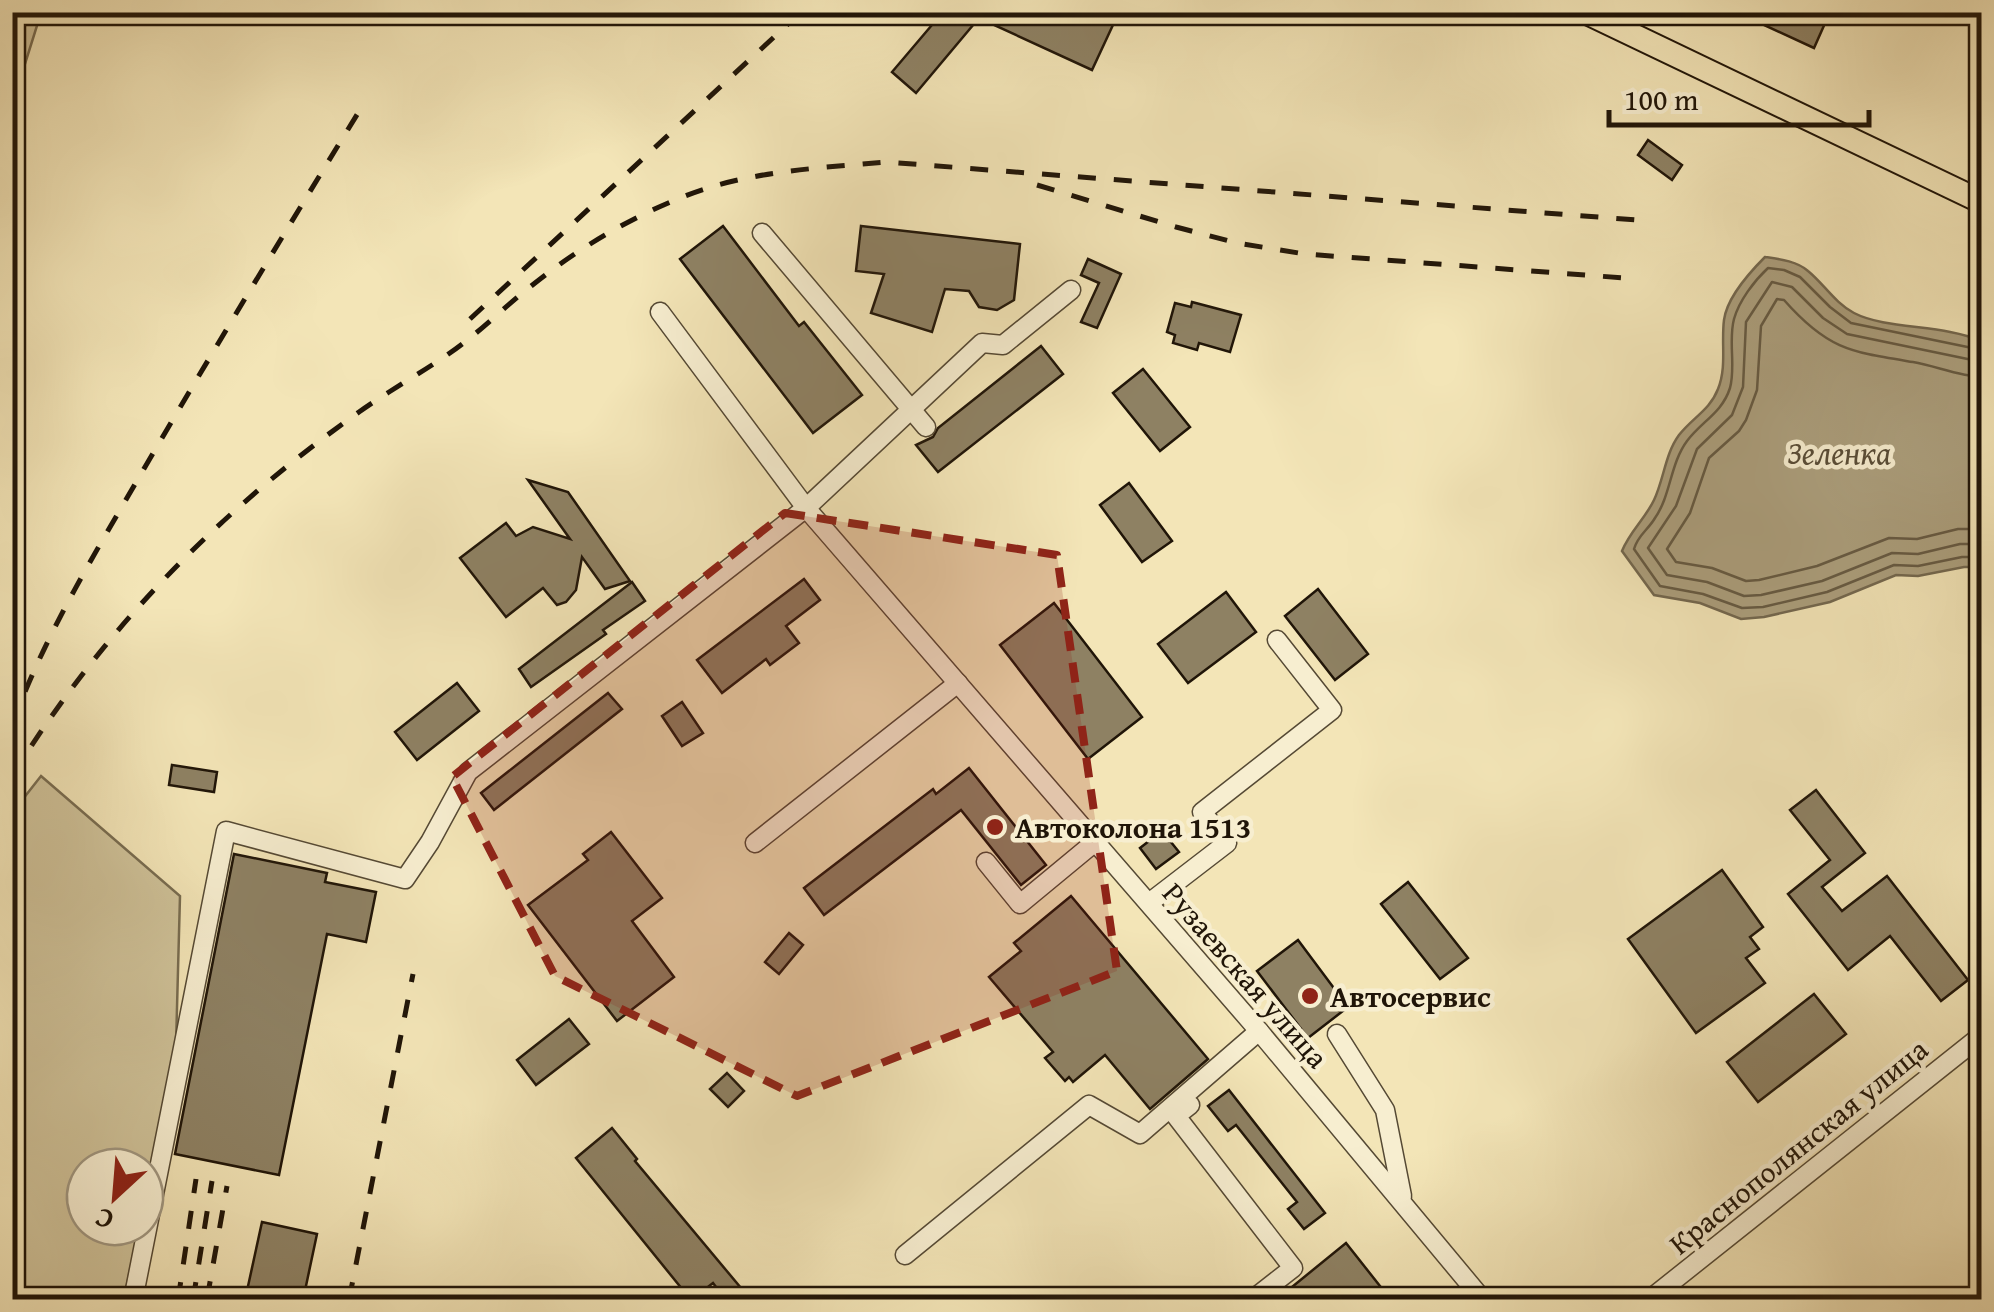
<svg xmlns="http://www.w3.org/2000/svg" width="1994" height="1312" font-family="'Gentium Book Plus',serif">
  <rect width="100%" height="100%" fill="#f3e5b7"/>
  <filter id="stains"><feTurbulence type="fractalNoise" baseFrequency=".002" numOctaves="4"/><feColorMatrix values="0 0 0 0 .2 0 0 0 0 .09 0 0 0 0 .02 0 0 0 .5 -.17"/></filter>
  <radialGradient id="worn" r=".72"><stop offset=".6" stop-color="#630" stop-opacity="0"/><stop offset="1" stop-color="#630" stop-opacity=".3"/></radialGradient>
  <!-- green -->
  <g fill="#cfc299" stroke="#786c50" stroke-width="2.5">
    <path d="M 13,12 L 41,13 L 13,102 L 12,13 Z"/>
    <path d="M 41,776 L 180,896 L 176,1045 L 145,1198 L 145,1167 L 85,1167 L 85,1227 L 139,1227 L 124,1299 L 13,1299 L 12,813 Z"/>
  </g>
  <!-- water -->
  <path fill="#ab9e7c" stroke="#73674e" stroke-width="2.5" d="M 1765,257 C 1779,259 1797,261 1808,271 C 1824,284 1835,303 1854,313 C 1887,330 1943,324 1981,341 L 1981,567 L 1964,567 L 1918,576 L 1896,575 L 1830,602 L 1764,617 L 1741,619 L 1700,603 L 1654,595 L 1622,551 C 1630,531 1645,519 1654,500 C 1664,479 1665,454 1679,435 C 1692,418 1710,410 1718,389 C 1727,367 1721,343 1724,320 C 1727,297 1749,273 1765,257 Z"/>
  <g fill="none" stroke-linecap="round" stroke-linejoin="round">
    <!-- shore -->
    <g stroke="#665a42" stroke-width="2.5">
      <path d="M 1982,350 L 1851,323 L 1830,307 L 1800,277 L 1784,270 L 1768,268 C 1754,281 1739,301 1734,319 C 1728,341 1736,366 1730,388 C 1722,413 1702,421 1687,441 C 1670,464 1671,495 1655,518 C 1648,530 1638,535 1634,549 L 1660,586 L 1703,594 L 1742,608 L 1763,607 L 1827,592 L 1894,565 L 1918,566 L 1962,557 L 1982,557"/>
      <path d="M 1982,362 L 1847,334 L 1823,318 L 1792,287 L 1772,282 L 1746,322 L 1743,387 L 1732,415 L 1697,449 L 1676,506 L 1648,548 L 1667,575 L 1707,582 L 1744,596 L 1761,595 L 1822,581 L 1892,553 L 1918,554 L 1960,544 L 1982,544"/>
      <path d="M 1982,377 C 1959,376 1936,366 1913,362 C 1851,352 1828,350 1784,300 L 1777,299 L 1761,326 L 1757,390 L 1746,420 L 1739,431 L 1709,458 L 1690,513 L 1667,549 L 1676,562 L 1712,568 L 1746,581 L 1759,580 L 1817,566 L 1889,538 L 1917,539 L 1958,529 L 1982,529"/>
    </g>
  </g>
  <!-- building -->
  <g fill="#8e8163" stroke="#201508" stroke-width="2.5">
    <path d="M 943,12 L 1119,12 L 1092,70 L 979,18 L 916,93 L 892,72 Z"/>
    <path d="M 1736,12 L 1830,12 L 1814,48 Z"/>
    <path d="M 1648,140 L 1682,165 L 1672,180 L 1638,155 Z"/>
    <path d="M 723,226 L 799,326 L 804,322 L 862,395 L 813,433 L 680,259 Z"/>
    <path d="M 861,226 L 1020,244 L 1014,300 L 997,310 L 979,307 L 969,291 L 945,289 L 932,332 L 871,313 L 884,274 L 856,271 Z"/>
    <path d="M 1088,259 L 1121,274 L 1097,328 L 1081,322 L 1099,283 L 1081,275 Z"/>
    <path d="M 1192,302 L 1241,315 L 1230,352 L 1199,343 L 1197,350 L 1173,343 L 1175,335 L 1167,332 L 1175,303 L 1191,307 Z"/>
    <path d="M 1041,346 L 1063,374 L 938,472 L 916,445 L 933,437 L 938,428 Z"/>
    <path d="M 1143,369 L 1190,427 L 1160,451 L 1113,393 Z"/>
    <path d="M 528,480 L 568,492 L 630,581 L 605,589 L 582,557 L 576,590 L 566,602 L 557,605 L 543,588 L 506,617 L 460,558 L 506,523 L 516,536 L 533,527 L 570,539 Z"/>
    <path d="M 1129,483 L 1172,541 L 1142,562 L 1100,505 Z"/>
    <path d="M 804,579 L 820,600 L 786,626 L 799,643 L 770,665 L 766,659 L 722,693 L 697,660 Z"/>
    <path d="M 632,582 L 645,601 L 603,630 L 606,634 L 531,687 L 519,669 Z"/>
    <path d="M 1318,589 L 1368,654 L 1335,680 L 1285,616 Z"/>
    <path d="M 1226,592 L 1256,632 L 1188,683 L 1158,644 Z"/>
    <path d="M 1054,603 L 1142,717 L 1088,759 L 1000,645 Z"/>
    <path d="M 457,683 L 479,711 L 417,760 L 395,732 Z"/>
    <path d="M 608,693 L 622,709 L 494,810 L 481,793 Z"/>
    <path d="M 682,702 L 703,733 L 682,746 L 662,716 Z"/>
    <path d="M 172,765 L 217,772 L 214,792 L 169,785 Z"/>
    <path d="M 969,768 L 1046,865 L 1021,885 L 961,810 L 824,915 L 804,888 L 933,789 L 936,794 Z"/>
    <path d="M 1816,790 L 1865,853 L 1822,887 L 1842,911 L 1887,876 L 1968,980 L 1941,1001 L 1890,936 L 1848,970 L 1788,894 L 1830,860 L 1790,810 Z"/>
    <path d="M 1162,831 L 1179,852 L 1156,869 L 1140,848 Z"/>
    <path d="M 611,832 L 662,898 L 632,921 L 674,977 L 617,1021 L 528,905 L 588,860 L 583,854 Z"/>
    <path d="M 234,854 L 327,873 L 325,882 L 376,892 L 366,942 L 327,934 L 279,1175 L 175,1154 Z"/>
    <path d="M 1722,870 L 1763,927 L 1750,937 L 1759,949 L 1746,958 L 1765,983 L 1696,1033 L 1628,939 Z"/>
    <path d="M 1408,882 L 1468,958 L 1440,979 L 1381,904 Z"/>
    <path d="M 1071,896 L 1208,1059 L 1150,1109 L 1105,1055 L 1073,1082 L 1069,1077 L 1065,1081 L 1045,1058 L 1053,1052 L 989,977 L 1021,951 L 1014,943 Z"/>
    <path d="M 789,933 L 803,945 L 779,974 L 765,962 Z"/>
    <path d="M 1298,940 L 1348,1007 L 1308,1038 L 1257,971 Z"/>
    <path d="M 1814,994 L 1846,1034 L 1758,1102 L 1727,1062 Z"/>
    <path d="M 569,1019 L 589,1044 L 536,1085 L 517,1060 Z"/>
    <path d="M 727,1073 L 744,1091 L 728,1107 L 710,1089 Z"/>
    <path d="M 1229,1090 L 1325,1213 L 1304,1229 L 1288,1209 L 1297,1202 L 1236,1125 L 1228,1131 L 1208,1106 Z"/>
    <path d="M 612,1128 L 637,1159 L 635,1161 L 751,1300 L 726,1300 L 713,1283 L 691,1300 L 576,1158 Z"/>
    <path d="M 262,1222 L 317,1234 L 303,1300 L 245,1300 Z"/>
    <path d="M 1346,1243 L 1391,1300 L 1276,1300 Z"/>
  </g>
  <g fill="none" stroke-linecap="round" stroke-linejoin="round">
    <!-- minor casing -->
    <g stroke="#554934" stroke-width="21">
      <g id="minor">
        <path d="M 762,233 L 926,427"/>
        <path d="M 660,312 L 806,508 L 1259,1031 L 1483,1300"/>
        <path d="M 755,843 L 958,683"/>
        <path d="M 986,862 L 1020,904 L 1095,842"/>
        <path d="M 1149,903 L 1227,843 L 1202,812 L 1332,710 L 1277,640"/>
        <path d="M 1337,1034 L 1385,1110 L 1402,1196"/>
        <path d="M 1190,1105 L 1176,1116 L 1293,1268 L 1252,1300"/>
        <path d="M 905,1255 L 1089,1105 L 1140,1134 L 1259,1031"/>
        <path d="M 133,1300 L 226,831 L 405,879 L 430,842 L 468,772 L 806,508 L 982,343 L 1003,345 L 1071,290"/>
        <path d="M 1649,1300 L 1982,1035"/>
      </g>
    </g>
    <!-- major casing -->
    <g stroke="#201508" stroke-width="26">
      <path id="major" d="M 1585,12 L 1982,202"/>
    </g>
    <!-- minor -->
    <use href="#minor" stroke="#f7eed0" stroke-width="18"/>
    <!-- major -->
    <use href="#major" stroke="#f3e5b7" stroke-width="22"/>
    <!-- rail -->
    <g stroke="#201508" stroke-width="5" stroke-dasharray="18 18" stroke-linecap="butt">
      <path d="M 1037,185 L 1176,227 L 1237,243 L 1305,254 L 1638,279"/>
      <path d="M 470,319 L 801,12"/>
      <path d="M 12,725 C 45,634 97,550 145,467 C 217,344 291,222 366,100"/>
      <path d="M 12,776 C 104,628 218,512 359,412 C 394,387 433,367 466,341 C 488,324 508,304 530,287 C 577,249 629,218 685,196 C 748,171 819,168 886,162 L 1649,221"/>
      <path d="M 207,1299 L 227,1186"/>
      <path d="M 178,1300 L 196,1179"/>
      <path d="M 193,1300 L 212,1181"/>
      <path d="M 349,1300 L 413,974"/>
      <path d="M 511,1300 L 535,1278"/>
    </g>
  </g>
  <!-- marked area -->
  <path fill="#8f2418" fill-opacity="0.2" stroke="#8f2418" stroke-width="8" stroke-dasharray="20 12" stroke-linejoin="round" d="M 785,513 L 1057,555 L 1117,971 L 797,1096 L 555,976 L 452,777 Z"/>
  <!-- markers -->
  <g fill="#8f2418" stroke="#f7eed0" stroke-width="4">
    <circle cx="995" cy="827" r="10"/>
    <circle cx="1310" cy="996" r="10"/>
  </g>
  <g text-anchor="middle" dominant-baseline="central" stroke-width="9" stroke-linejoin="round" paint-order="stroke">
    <!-- poi labels -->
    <g font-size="30" font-weight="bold" fill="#201508" stroke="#f7eed0" text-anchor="start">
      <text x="1015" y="827">Автоколона 1513</text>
      <text x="1330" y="996">Автосервис</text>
    </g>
    <!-- street labels -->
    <g font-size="30" fill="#201508" stroke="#f7eed0">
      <text transform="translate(1246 975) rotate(49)">Рузаевская улица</text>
      <text transform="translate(1798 1146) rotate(-39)">Краснополянская улица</text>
    </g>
    <!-- water labels -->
    <g font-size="32" font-style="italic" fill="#584c36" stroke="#f7eed0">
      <text x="1839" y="452">Зеленка</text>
    </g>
  </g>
  <!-- margin -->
  <rect width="1994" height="1312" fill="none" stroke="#f3e5b7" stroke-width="50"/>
  <rect x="15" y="15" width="1964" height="1282" fill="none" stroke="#201508" stroke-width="5"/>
  <rect x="25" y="25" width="1944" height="1262" fill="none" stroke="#201508" stroke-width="2.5"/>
  <!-- north arrow -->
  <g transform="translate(115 1197) rotate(206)"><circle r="48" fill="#f7eed0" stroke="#a19780" stroke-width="2.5"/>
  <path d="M0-8L18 38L0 25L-18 38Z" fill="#8f2418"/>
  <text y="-15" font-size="28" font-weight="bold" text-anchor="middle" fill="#201508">С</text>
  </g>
  <!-- scale -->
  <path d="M1609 110v15h260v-15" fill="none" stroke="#201508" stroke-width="5"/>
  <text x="1624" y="110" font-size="30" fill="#201508" stroke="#f7eed0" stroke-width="8" paint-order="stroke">100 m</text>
  <rect width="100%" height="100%" filter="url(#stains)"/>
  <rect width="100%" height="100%" fill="url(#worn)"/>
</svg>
